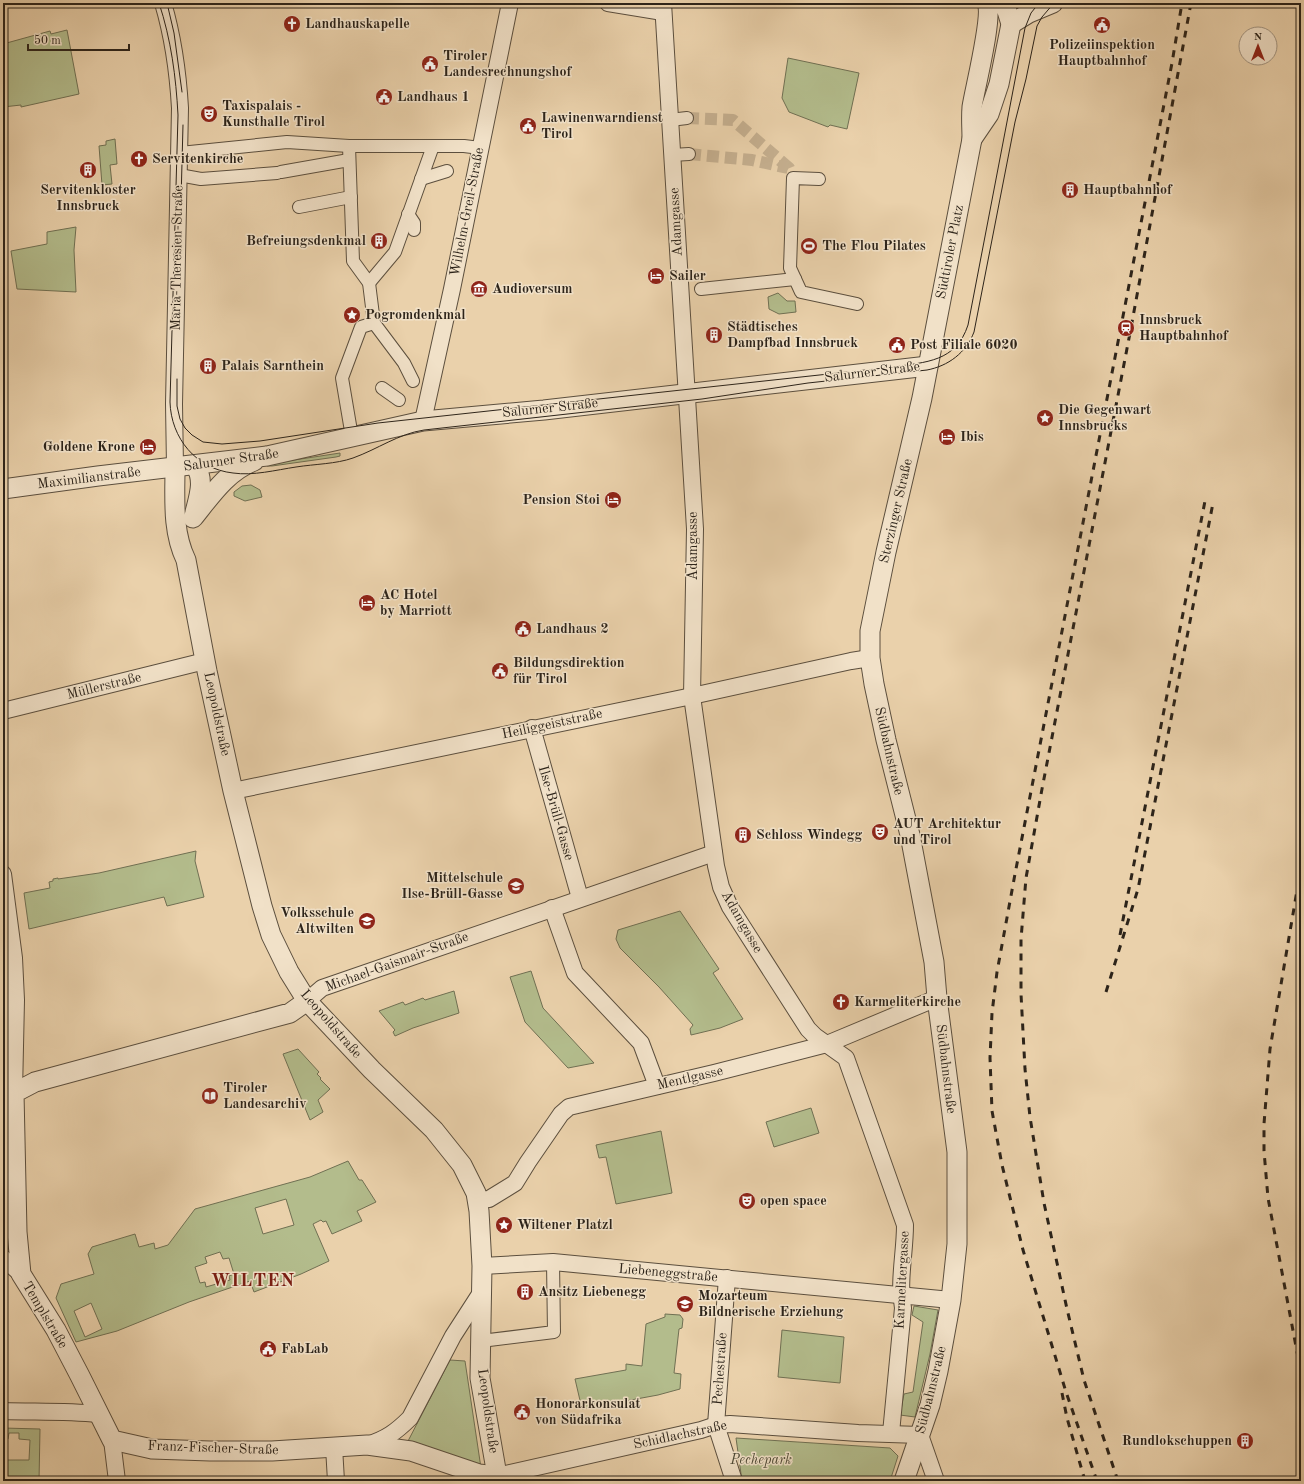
<svg xmlns="http://www.w3.org/2000/svg" width="1304" height="1484" font-family="'Old Standard TT',serif">
  <rect width="100%" height="100%" fill="#ead1ab"/>
  <filter id="stains"><feTurbulence type="fractalNoise" baseFrequency=".005" numOctaves="4"/><feColorMatrix values="0 0 0 0 .2 0 0 0 0 .09 0 0 0 0 .02 0 0 0 .5 -.17"/></filter>
  <radialGradient id="worn" r=".72"><stop offset=".6" stop-color="#630" stop-opacity="0"/><stop offset="1" stop-color="#630" stop-opacity=".3"/></radialGradient>
  <!-- green -->
  <g fill="#b3bc8c" stroke="#707053" fill-rule="evenodd">
    <path d="M 67,30 L 79,94 L 21,107 L 21,105 L 3,107 L 3,44 L 50,31 L 51,34 Z"/>
    <path d="M 788,58 L 859,73 L 847,129 L 830,125 L 828,127 L 789,112 L 782,98 Z"/>
    <path d="M 115,139 L 117,164 L 110,165 L 112,184 L 102,185 L 99,146 L 106,145 L 106,141 Z"/>
    <path d="M 76,227 L 74,250 L 76,292 L 17,289 L 11,251 L 47,244 L 47,232 Z"/>
    <path d="M 778,293 L 787,301 L 795,301 L 796,312 L 779,314 L 769,309 L 768,297 Z"/>
    <path d="M 340,453 L 340,456 L 336,457 L 272,466 L 267,466 L 268,464 Z"/>
    <path d="M 251,485 L 260,490 L 262,497 L 245,501 L 234,496 L 234,492 L 242,486 Z"/>
    <path d="M 196,851 L 195,861 L 204,897 L 167,906 L 164,897 L 29,929 L 24,893 L 50,888 L 49,882 L 53,881 L 53,879 L 58,878 L 58,879 L 99,873 Z"/>
    <path d="M 680,911 L 719,969 L 713,973 L 743,1019 L 720,1028 L 691,1035 L 690,1029 L 693,1025 L 659,987 L 620,948 L 616,939 L 618,930 Z"/>
    <path d="M 531,971 L 543,1008 L 594,1063 L 568,1068 L 525,1022 L 510,977 Z"/>
    <path d="M 454,991 L 459,1013 L 413,1028 L 395,1036 L 393,1032 L 395,1030 L 379,1011 L 403,1002 L 405,1005 L 423,998 L 425,1000 Z"/>
    <path d="M 298,1049 L 319,1072 L 317,1074 L 321,1078 L 320,1079 L 330,1089 L 318,1100 L 323,1112 L 310,1120 L 283,1054 Z"/>
    <path d="M 811,1108 L 819,1133 L 774,1147 L 766,1122 Z"/>
    <path d="M 661,1131 L 672,1193 L 616,1204 L 606,1157 L 599,1158 L 596,1145 Z"/>
    <path d="M 348,1161 L 359,1180 L 362,1180 L 376,1202 L 357,1211 L 362,1221 L 332,1234 L 326,1221 L 323,1222 L 321,1220 L 313,1224 L 329,1261 L 301,1274 L 254,1292 L 250,1281 L 189,1302 L 117,1331 L 76,1342 L 56,1298 L 61,1284 L 94,1274 L 88,1254 L 92,1247 L 135,1234 L 139,1247 L 154,1243 L 155,1249 L 168,1245 L 195,1209 L 310,1177 ZM 286,1199 L 294,1225 L 263,1234 L 255,1208 ZM 220,1252 L 223,1259 L 229,1258 L 234,1274 L 229,1276 L 230,1280 L 206,1287 L 205,1282 L 200,1283 L 195,1267 L 207,1263 L 205,1257 ZM 91,1303 L 102,1329 L 85,1337 L 74,1311 Z"/>
    <path d="M 914,1306 L 938,1310 L 930,1354 L 915,1417 L 900,1415 L 904,1394 L 913,1392 L 923,1322 L 912,1315 Z"/>
    <path d="M 665,1314 L 680,1315 L 683,1319 L 682,1328 L 679,1329 L 674,1373 L 681,1374 L 680,1389 L 658,1395 L 582,1409 L 575,1379 L 626,1370 L 626,1364 L 642,1366 L 646,1324 L 665,1317 Z"/>
    <path d="M 782,1330 L 844,1337 L 840,1383 L 778,1377 Z"/>
    <path d="M 450,1360 L 465,1361 L 481,1468 L 407,1443 Z"/>
    <path d="M 3,1428 L 40,1429 L 39,1481 L 3,1481 ZM 9,1433 L 19,1433 L 19,1439 L 30,1440 L 29,1460 L 6,1460 L 6,1439 L 8,1439 Z"/>
    <path d="M 736,1438 L 890,1448 L 898,1456 L 890,1481 L 742,1481 Z"/>
  </g>
  <g fill="none" stroke-linecap="round" stroke-linejoin="round">
    <!-- pedestrian-tunnel -->
    <g stroke="#c4ae8e" stroke-width="12" stroke-dasharray="12 6" stroke-linecap="butt">
      <path d="M 687,118 L 733,120 L 789,168 L 793,178"/>
      <path d="M 689,154 L 752,160 L 788,168"/>
    </g>
    <!-- pedestrian casing -->
    <g stroke="#5c4f3e" stroke-width="14">
      <g id="pedestrian">
        <path d="M 670,120 L 687,118"/>
        <path d="M 349,146 L 353,261 L 369,283 L 374,323 L 404,363 L 413,381"/>
        <path d="M 180,153 L 287,142 L 349,146 L 464,146 L 480,148"/>
        <path d="M 672,155 L 689,154"/>
        <path d="M 281,172 L 349,160"/>
        <path d="M 179,175 L 201,179 L 277,173"/>
        <path d="M 421,179 L 447,171"/>
        <path d="M 819,179 L 793,178 L 790,268 L 801,292 L 857,304"/>
        <path d="M 299,207 L 351,197"/>
        <path d="M 408,214 L 414,223 L 414,230"/>
        <path d="M 369,283 L 395,252 L 433,146"/>
        <path d="M 701,289 L 795,279"/>
        <path d="M 382,388 L 399,400"/>
        <path d="M 352,437 L 342,378 L 361,327 L 374,323"/>
        <path d="M 481,1341 L 554,1332 L 553,1262"/>
      </g>
    </g>
    <!-- minor casing -->
    <g stroke="#5c4f3e" stroke-width="18">
      <g id="minor">
        <path d="M 163,3 C 173,37 178,73 180,108 L 174,404 L 175,467"/>
        <path d="M 608,3 L 663,12"/>
        <path d="M 663,3 L 695,529 L 692,696 L 716,866 L 721,887 L 730,907 L 808,1029 L 815,1036 L 846,1058 L 905,1225 C 905,1253 898,1281 903,1308 L 891,1433"/>
        <path d="M 423,421 L 452,289 L 510,3"/>
        <path d="M 3,711 L 205,661"/>
        <path d="M 532,728 L 580,898"/>
        <path d="M 233,791 L 692,696 L 851,661 L 870,658"/>
        <path d="M 3,874 L 14,958 L 16,1000 L 14,1093"/>
        <path d="M 552,908 L 575,973 L 641,1043 L 657,1086"/>
        <path d="M 307,1001 L 322,988 L 714,853"/>
        <path d="M 478,1200 L 489,1199 L 515,1183 L 528,1162 L 561,1114 L 569,1107 L 714,1073 L 827,1044 L 937,998"/>
        <path d="M 3,1258 L 21,1274"/>
        <path d="M 482,1266 L 553,1262 L 951,1300"/>
        <path d="M 727,1278 L 716,1425 L 734,1481"/>
        <path d="M 3,1411 C 35,1412 67,1411 98,1414"/>
        <path d="M 112,1440 L 117,1481"/>
        <path d="M 367,1445 C 386,1439 396,1432 410,1418 L 453,1336 L 482,1291"/>
        <path d="M 334,1447 L 336,1481"/>
        <path d="M 497,1476 L 701,1430 L 716,1425 L 730,1424 L 858,1433 L 920,1435 L 936,1481"/>
      </g>
    </g>
    <!-- tertiary casing -->
    <g stroke="#5c4f3e" stroke-width="21">
      <g id="tertiary">
        <path d="M 1011,24 L 1029,13 L 1053,3"/>
        <path d="M 972,139 L 989,114 L 999,84 L 1011,24 L 1007,11 L 1002,3"/>
        <path d="M 175,467 C 175,499 172,531 186,560 L 207,671 L 233,791 L 262,906 L 271,935 L 289,972 L 307,1001 L 372,1070 L 434,1130 L 462,1165 L 476,1193 L 479,1211 L 482,1266 L 480,1378 L 498,1481"/>
        <path d="M 3,489 L 98,476 L 267,456 L 423,421 L 544,410 L 928,366"/>
        <path d="M 195,512 C 199,496 205,480 195,465"/>
        <path d="M 193,518 C 210,497 227,471 254,461"/>
        <path d="M 307,1001 L 290,1013 L 35,1082 L 14,1093 L 17,1232 L 21,1274 L 56,1330 L 80,1376 L 112,1440 L 152,1449 L 210,1451 L 272,1451 L 367,1445 L 411,1451 L 479,1474 L 497,1476"/>
        <path d="M 904,1481 L 930,1405 L 938,1371 L 951,1300 L 957,1244 L 957,1152 L 937,998 L 934,962 L 910,835 L 886,740 L 874,684 L 870,658 L 870,631 L 886,552 L 922,398 L 972,139 C 972,128 971,118 972,107 C 975,88 993,17 987,3"/>
      </g>
    </g>
    <!-- pedestrian -->
    <use href="#pedestrian" stroke="#f1e1c8" stroke-width="12"/>
    <!-- minor -->
    <use href="#minor" stroke="#f1e1c8" stroke-width="16"/>
    <!-- tertiary -->
    <use href="#tertiary" stroke="#f1e1c8" stroke-width="19"/>
    <!-- tram -->
    <g stroke="#2d241a" stroke-width="1">
      <path d="M 159,3 C 171,39 176,77 178,115 L 170,402 C 171,438 196,469 233,473 C 253,476 276,470 296,467 C 315,464 336,464 353,458 C 378,449 398,434 424,430 L 702,399 L 808,383 L 927,370 C 948,366 966,353 974,332 L 1015,122 L 1026,79 L 1037,26 L 1042,17 L 1054,3"/>
      <path d="M 167,3 L 174,33 L 182,92"/>
      <path d="M 181,201 L 183,125"/>
      <path d="M 177,379 L 177,406 L 180,419 L 185,428 L 192,435 L 203,442 L 222,444 L 260,441 L 378,423 L 893,367 C 926,362 956,362 968,325 L 1025,28 L 1031,13 L 1039,3"/>
    </g>
    <!-- rail -->
    <g stroke="#2d241a" stroke-width="3" stroke-dasharray="7 7" stroke-linecap="butt">
      <path d="M 1301,867 L 1270,1049 L 1264,1124 L 1264,1151 L 1268,1198 L 1301,1373"/>
      <path d="M 1120,935 L 1205,501"/>
      <path d="M 1106,992 L 1138,889 L 1213,503"/>
      <path d="M 1062,1393 L 1067,1418 L 1085,1481"/>
      <path d="M 1097,1481 L 1066,1392 L 1023,1250 L 1002,1165 L 992,1111 L 990,1058 L 992,1013 L 997,972 L 1015,874 L 1172,63 L 1182,3"/>
      <path d="M 1118,1481 L 1084,1380 L 1067,1309 L 1044,1203 L 1030,1117 L 1025,1069 L 1021,994 L 1021,939 L 1026,878 L 1042,789 L 1130,333 L 1191,3"/>
    </g>
  </g>
  <!-- icons -->
  <defs>
    <g id="church-disc" transform="scale(0.9)"><circle r="9.5" fill="#8f2418" stroke="#f1e1c8"/><path d="M-1.2-6h2.4v3.5h3.3v2.4h-3.3V6h-2.4V-.1h-3.3v-2.4h3.3Z" fill="#fff"/></g>
    <g id="civic-disc" transform="scale(0.9)"><circle r="9.5" fill="#8f2418" stroke="#f1e1c8"/><path d="M-.6-6.5H3V-4.5H.6V-3L4-1V1h2V6H-6V1h2V-1L-.6-3ZM-1.2 2.5V6h2.4V2.5Z" fill="#fff"/></g>
    <g id="theatre-disc" transform="scale(0.9)"><circle r="9.5" fill="#8f2418" stroke="#f1e1c8"/><path d="M-5-5.5Q0-4 5-5.5V0Q5 5 0 6Q-5 5-5 0ZM-3.3-2.5H-1v1.5H-3.3ZM1-2.5H3.3v1.5H1ZM-2.8 1Q0 5.5 2.8 1Z" fill="#fff"/></g>
    <g id="building-disc" transform="scale(0.9)"><circle r="9.5" fill="#8f2418" stroke="#f1e1c8"/><path d="M-4-6H4V6H1V3H-1V6H-4ZM-2.5-4.3h1.7v1.8h-1.7ZM.8-4.3h1.7v1.8H.8ZM-2.5-1h1.7V.8h-1.7ZM.8-1h1.7V.8H.8Z" fill="#fff"/></g>
    <g id="stadium-disc" transform="scale(0.9)"><circle r="9.5" fill="#8f2418" stroke="#f1e1c8"/><path d="M0-5a6.5 5 0 1 0 0 10a6.5 5 0 1 0 0-10ZM-3.5-1.8h7v3.6h-7Z" fill="#fff"/></g>
    <g id="hotel-disc" transform="scale(0.9)"><circle r="9.5" fill="#8f2418" stroke="#f1e1c8"/><path d="M-6-4.5h1.5V1H6V5H4.5V3h-9V5H-6ZM-4 0a1.8 1.8 0 1 1 3.6 0ZM.5 0V-2.5h3Q6-2.5 6 0Z" fill="#fff"/></g>
    <g id="museum-disc" transform="scale(0.9)"><circle r="9.5" fill="#8f2418" stroke="#f1e1c8"/><path d="M0-6L6-3V-2H-6V-3ZM-5-1h2V3h-2ZM-1-1h2V3h-2ZM3-1h2V3H3ZM-6 4H6V6H-6Z" fill="#fff"/></g>
    <g id="sight-disc" transform="scale(0.9)"><circle r="9.5" fill="#8f2418" stroke="#f1e1c8"/><path d="M0-6L1.8-2.2L6-1.7L2.9 1.2L3.7 5.4L0 3.3L-3.7 5.4L-2.9 1.2L-6-1.7L-1.8-2.2Z" fill="#fff"/></g>
    <g id="station-disc" transform="scale(0.9)"><circle r="9.5" fill="#8f2418" stroke="#f1e1c8"/><path d="M-3-6H3Q5-6 5-4V2Q5 4 3 4L4.5 6H3L1.5 4h-3L-3 6H-4.5L-3 4Q-5 4-5 2V-4Q-5-6-3-6ZM-3.5-4v3h7v-3ZM-3.5 1v1.5H-2V1ZM2 1v1.5H3.5V1Z" fill="#fff"/></g>
    <g id="school-disc" transform="scale(0.9)"><circle r="9.5" fill="#8f2418" stroke="#f1e1c8"/><path d="M0-5L7-2L0 1L-7-2ZM-4 1L0 2.5L4 1V4Q0 6-4 4Z" fill="#fff"/></g>
    <g id="library-disc" transform="scale(0.9)"><circle r="9.5" fill="#8f2418" stroke="#f1e1c8"/><path d="M-6-4Q-3-5.5-.7-3.5V5Q-3 3-6 4ZM6-4Q3-5.5 .7-3.5V5Q3 3 6 4Z" fill="#fff"/></g>
    <g id="university-disc" transform="scale(0.9)"><circle r="9.5" fill="#8f2418" stroke="#f1e1c8"/><path d="M0-5L7-2L0 1L-7-2ZM-4 1L0 2.5L4 1V4Q0 6-4 4Z" fill="#fff"/></g>
  </defs>
  <g fill-rule="evenodd">
    <use href="#church-disc" x="292" y="24"/>
    <use href="#civic-disc" x="1102" y="25"/>
    <use href="#civic-disc" x="430" y="64"/>
    <use href="#civic-disc" x="384" y="97"/>
    <use href="#theatre-disc" x="209" y="114"/>
    <use href="#civic-disc" x="528" y="126"/>
    <use href="#church-disc" x="139" y="159"/>
    <use href="#building-disc" x="88" y="170"/>
    <use href="#building-disc" x="1070" y="190"/>
    <use href="#building-disc" x="379" y="241"/>
    <use href="#stadium-disc" x="809" y="246"/>
    <use href="#hotel-disc" x="656" y="276"/>
    <use href="#museum-disc" x="479" y="289"/>
    <use href="#sight-disc" x="352" y="315"/>
    <use href="#station-disc" x="1126" y="328"/>
    <use href="#building-disc" x="714" y="335"/>
    <use href="#civic-disc" x="897" y="345"/>
    <use href="#building-disc" x="208" y="366"/>
    <use href="#sight-disc" x="1045" y="418"/>
    <use href="#hotel-disc" x="947" y="437"/>
    <use href="#hotel-disc" x="148" y="447"/>
    <use href="#hotel-disc" x="613" y="500"/>
    <use href="#hotel-disc" x="367" y="603"/>
    <use href="#civic-disc" x="523" y="629"/>
    <use href="#civic-disc" x="500" y="671"/>
    <use href="#theatre-disc" x="880" y="832"/>
    <use href="#building-disc" x="743" y="835"/>
    <use href="#school-disc" x="516" y="886"/>
    <use href="#school-disc" x="367" y="921"/>
    <use href="#church-disc" x="841" y="1002"/>
    <use href="#library-disc" x="210" y="1096"/>
    <use href="#theatre-disc" x="747" y="1201"/>
    <use href="#sight-disc" x="504" y="1225"/>
    <use href="#building-disc" x="525" y="1292"/>
    <use href="#university-disc" x="685" y="1304"/>
    <use href="#civic-disc" x="268" y="1349"/>
    <use href="#civic-disc" x="522" y="1412"/>
    <use href="#building-disc" x="1245" y="1441"/>
  </g>
  <g text-anchor="middle" dominant-baseline="central" stroke-width="3" stroke-linejoin="round" paint-order="stroke">
    <!-- poi labels -->
    <g font-size="14" font-weight="bold" fill="#2d241a" stroke="#f1e1c8" text-anchor="start">
      <text x="305" y="24">Landhauskapelle</text>
      <text x="1102" y="45" text-anchor="middle">Polizeiinspektion<tspan x="1102" dy="16">Hauptbahnhof</tspan></text>
      <text x="443" y="56">Tiroler<tspan x="443" dy="16">Landesrechnungshof</tspan></text>
      <text x="397" y="97">Landhaus 1</text>
      <text x="222" y="106">Taxispalais -<tspan x="222" dy="16">Kunsthalle Tirol</tspan></text>
      <text x="541" y="118">Lawinenwarndienst<tspan x="541" dy="16">Tirol</tspan></text>
      <text x="152" y="159">Servitenkirche</text>
      <text x="88" y="190" text-anchor="middle">Servitenkloster<tspan x="88" dy="16">Innsbruck</tspan></text>
      <text x="1083" y="190">Hauptbahnhof</text>
      <text x="366" y="241" text-anchor="end">Befreiungsdenkmal</text>
      <text x="822" y="246">The Flou Pilates</text>
      <text x="669" y="276">Sailer</text>
      <text x="492" y="289">Audioversum</text>
      <text x="365" y="315">Pogromdenkmal</text>
      <text x="1139" y="320">Innsbruck<tspan x="1139" dy="16">Hauptbahnhof</tspan></text>
      <text x="727" y="327">Städtisches<tspan x="727" dy="16">Dampfbad Innsbruck</tspan></text>
      <text x="910" y="345">Post Filiale 6020</text>
      <text x="221" y="366">Palais Sarnthein</text>
      <text x="1058" y="410">Die Gegenwart<tspan x="1058" dy="16">Innsbrucks</tspan></text>
      <text x="960" y="437">Ibis</text>
      <text x="135" y="447" text-anchor="end">Goldene Krone</text>
      <text x="600" y="500" text-anchor="end">Pension Stoi</text>
      <text x="380" y="595">AC Hotel<tspan x="380" dy="16">by Marriott</tspan></text>
      <text x="536" y="629">Landhaus 2</text>
      <text x="513" y="663">Bildungsdirektion<tspan x="513" dy="16">für Tirol</tspan></text>
      <text x="893" y="824">AUT Architektur<tspan x="893" dy="16">und Tirol</tspan></text>
      <text x="756" y="835">Schloss Windegg</text>
      <text x="503" y="878" text-anchor="end">Mittelschule<tspan x="503" dy="16">Ilse-Brüll-Gasse</tspan></text>
      <text x="354" y="913" text-anchor="end">Volksschule<tspan x="354" dy="16">Altwilten</tspan></text>
      <text x="854" y="1002">Karmeliterkirche</text>
      <text x="223" y="1088">Tiroler<tspan x="223" dy="16">Landesarchiv</tspan></text>
      <text x="760" y="1201">open space</text>
      <text x="517" y="1225">Wiltener Platzl</text>
      <text x="538" y="1292">Ansitz Liebenegg</text>
      <text x="698" y="1296">Mozarteum<tspan x="698" dy="16">Bildnerische Erziehung</tspan></text>
      <text x="281" y="1349">FabLab</text>
      <text x="535" y="1404">Honorarkonsulat<tspan x="535" dy="16">von Südafrika</tspan></text>
      <text x="1232" y="1441" text-anchor="end">Rundlokschuppen</text>
    </g>
    <!-- street labels -->
    <g font-size="14" fill="#2d241a" stroke="#f1e1c8">
      <text transform="translate(467 212) rotate(-79)">Wilhelm-Greil-Straße</text>
      <text transform="translate(676 222) rotate(-93)">Adamgasse</text>
      <text transform="translate(950 252) rotate(-79)">Südtiroler Platz</text>
      <text transform="translate(177 258) rotate(-89)">Maria-Theresien-Straße</text>
      <text transform="translate(872 372) rotate(-7)">Salurner Straße</text>
      <text transform="translate(550 408) rotate(-6)">Salurner Straße</text>
      <text transform="translate(231 460) rotate(-8)">Salurner Straße</text>
      <text transform="translate(89 478) rotate(-7)">Maximilianstraße</text>
      <text transform="translate(896 511) rotate(-77)">Sterzinger Straße</text>
      <text transform="translate(693 546) rotate(-90)">Adamgasse</text>
      <text transform="translate(104 686) rotate(-14)">Müllerstraße</text>
      <text transform="translate(217 714) rotate(78)">Leopoldstraße</text>
      <text transform="translate(552 724) rotate(-12)">Heiliggeiststraße</text>
      <text transform="translate(889 751) rotate(77)">Südbahnstraße</text>
      <text transform="translate(556 813) rotate(74)">Ilse-Brüll-Gasse</text>
      <text transform="translate(742 922) rotate(60)">Adamgasse</text>
      <text transform="translate(397 962) rotate(-20)">Michael-Gaismair-Straße</text>
      <text transform="translate(331 1024) rotate(49)">Leopoldstraße</text>
      <text transform="translate(946 1069) rotate(83)">Südbahnstraße</text>
      <text transform="translate(690 1078) rotate(-13)">Mentlgasse</text>
      <text transform="translate(668 1273) rotate(5)">Liebeneggstraße</text>
      <text transform="translate(902 1280) rotate(-87)">Karmelitergasse</text>
      <text transform="translate(45 1315) rotate(59)">Templstraße</text>
      <text transform="translate(720 1369) rotate(-86)">Pechestraße</text>
      <text transform="translate(931 1390) rotate(-76)">Südbahnstraße</text>
      <text transform="translate(488 1411) rotate(82)">Leopoldstraße</text>
      <text transform="translate(680 1435) rotate(-12)">Schidlachstraße</text>
      <text transform="translate(213 1448) rotate(2)">Franz-Fischer-Straße</text>
    </g>
    <!-- park labels -->
    <g font-size="14" font-style="italic" fill="#4e4a36" stroke="#f1e1c8">
      <text x="761" y="1460">Pechepark</text>
    </g>
    <!-- district labels -->
    <g font-size="18" font-weight="bold" letter-spacing="1" fill="#7a1f14" stroke="#f1e1c8">
      <text x="253" y="1281">WILTEN</text>
    </g>
  </g>
  <!-- margin -->
  <rect width="1304" height="1484" fill="none" stroke="#ead1ab" stroke-width="16"/>
  <rect x="4" y="4" width="1296" height="1476" fill="none" stroke="#2d241a" stroke-width="2"/>
  <rect x="8" y="8" width="1288" height="1468" fill="none" stroke="#2d241a"/>
  <!-- north arrow -->
  <g transform="translate(1258 46)"><circle r="19" fill="#f1e1c8" stroke="#a39582"/>
  <path d="M0-3L7 15L0 10L-7 15Z" fill="#8f2418"/>
  <text y="-6" font-size="11" font-weight="bold" text-anchor="middle" fill="#2d241a">N</text>
  </g>
  <!-- scale -->
  <path d="M28 44v6h101v-6" fill="none" stroke="#2d241a" stroke-width="2"/>
  <text x="34" y="44" font-size="12" fill="#2d241a" stroke="#f1e1c8" stroke-width="3" paint-order="stroke">50 m</text>
  <rect width="100%" height="100%" filter="url(#stains)"/>
  <rect width="100%" height="100%" fill="url(#worn)"/>
</svg>
